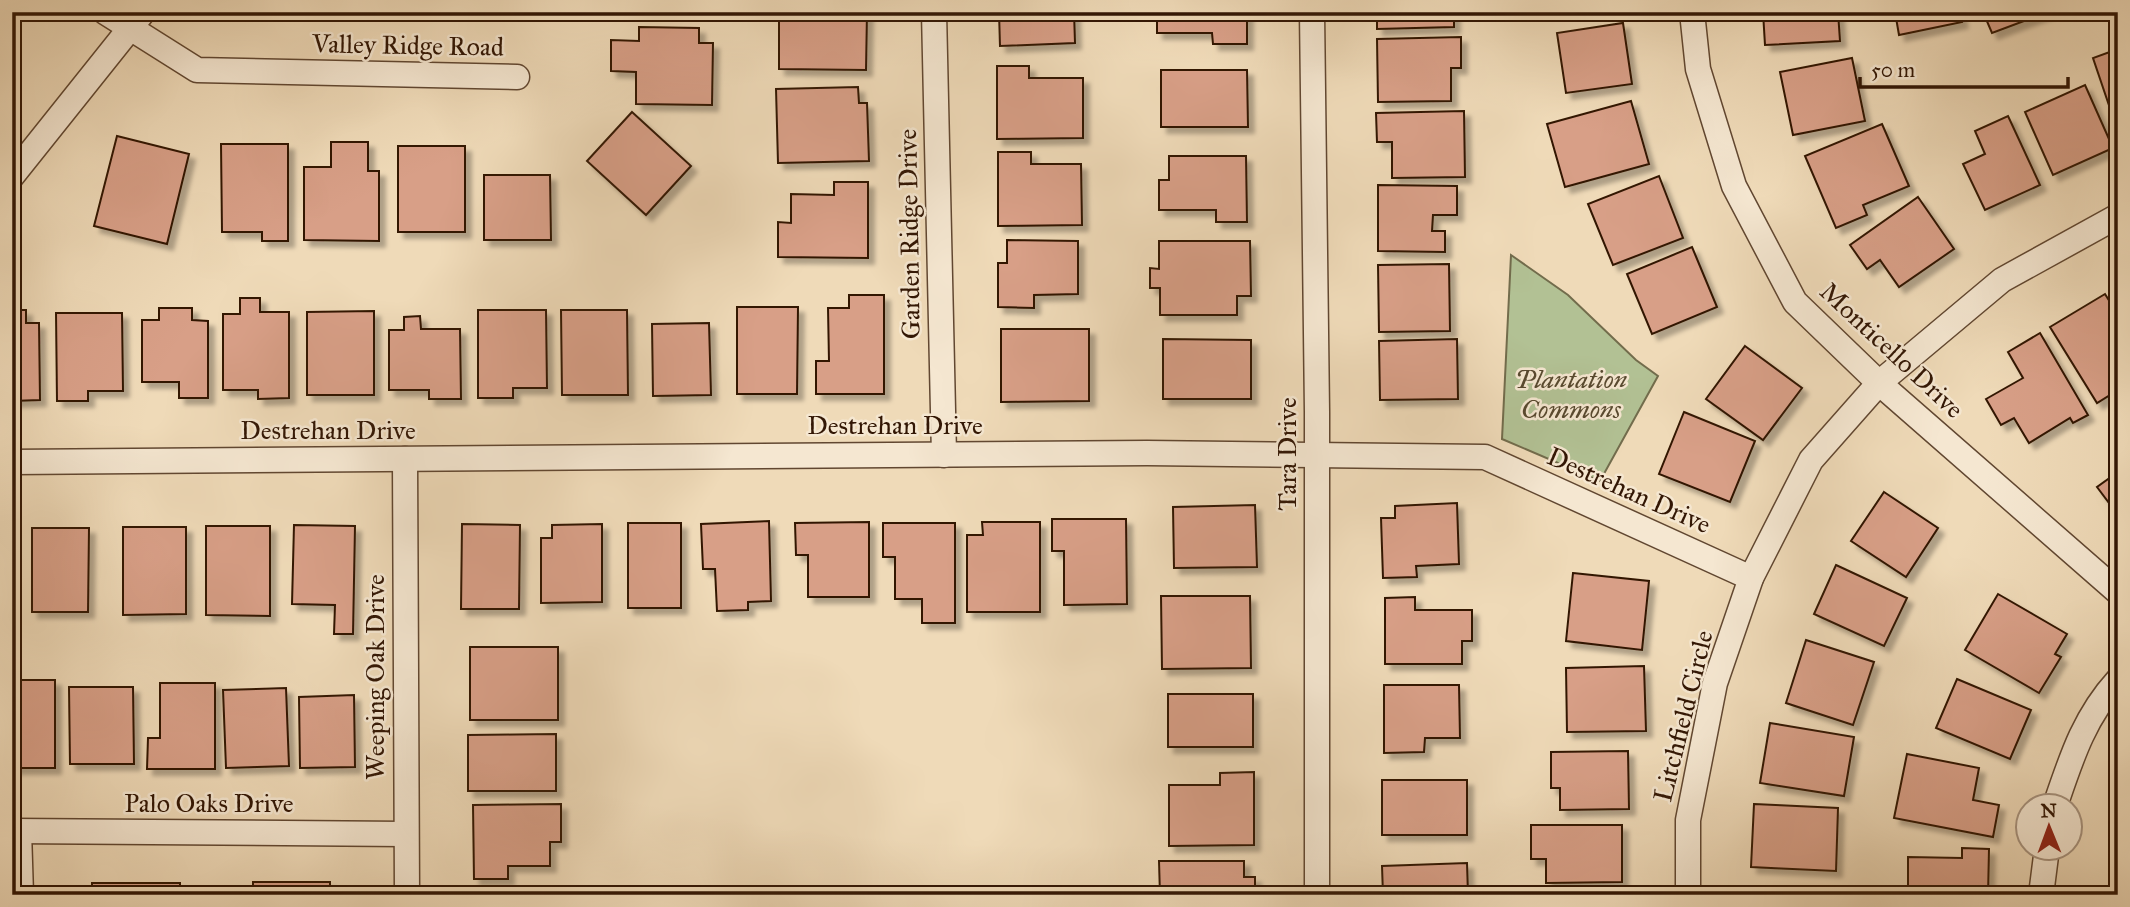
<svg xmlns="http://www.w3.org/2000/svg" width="2130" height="907" font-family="'IM FELL Great Primer',serif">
  <defs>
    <filter id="shadow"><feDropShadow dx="6" dy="6" stdDeviation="2" flood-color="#0004"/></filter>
  </defs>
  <rect width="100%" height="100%" fill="#efdab8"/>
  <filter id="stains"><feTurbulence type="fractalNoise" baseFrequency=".00286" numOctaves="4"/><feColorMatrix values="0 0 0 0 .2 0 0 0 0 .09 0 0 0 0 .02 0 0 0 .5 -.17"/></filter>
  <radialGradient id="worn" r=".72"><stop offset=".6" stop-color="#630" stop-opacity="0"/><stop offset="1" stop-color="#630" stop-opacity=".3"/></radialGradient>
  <!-- green -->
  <path fill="#b2c194" stroke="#726c4c" stroke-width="2" d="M 1511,255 L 1568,295 L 1636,360 L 1658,376 L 1600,481 L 1502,439 Z"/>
  <!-- building -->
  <g fill="#d89f87" stroke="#321604" stroke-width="2" filter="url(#shadow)">
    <path d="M 835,12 L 867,12 L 866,70 L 779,69 L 779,15 L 835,15 Z"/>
    <path d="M 999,12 L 1074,12 L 1075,43 L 1000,46 Z"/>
    <path d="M 1157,12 L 1247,12 L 1247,44 L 1213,44 L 1212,33 L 1157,33 Z"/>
    <path d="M 1377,12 L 1454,12 L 1454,27 L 1377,29 Z"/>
    <path d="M 1763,12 L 1838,12 L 1840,41 L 1765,45 Z"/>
    <path d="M 1895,12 L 1960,12 L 1962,22 L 1899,35 Z"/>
    <path d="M 1983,12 L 2048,12 L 1992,33 Z"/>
    <path d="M 1623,23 L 1632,84 L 1566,93 L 1557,33 Z"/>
    <path d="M 639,27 L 699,28 L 699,43 L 713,43 L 712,105 L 636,104 L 636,72 L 611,71 L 611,40 L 639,41 Z"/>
    <path d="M 1461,37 L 1461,68 L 1451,68 L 1451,101 L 1378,102 L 1377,39 Z"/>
    <path d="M 2118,49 L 2118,132 L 2093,58 Z"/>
    <path d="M 1852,58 L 1865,121 L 1793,135 L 1780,72 Z"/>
    <path d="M 997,66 L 1029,66 L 1029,78 L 1083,78 L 1083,138 L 997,139 Z"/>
    <path d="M 1161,70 L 1247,70 L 1248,127 L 1161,127 Z"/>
    <path d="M 2085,85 L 2113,148 L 2053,175 L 2025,112 Z"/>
    <path d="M 858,87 L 859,103 L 867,103 L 869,161 L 778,163 L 776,89 Z"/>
    <path d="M 1631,101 L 1649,164 L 1565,187 L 1547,124 Z"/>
    <path d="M 1464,111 L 1465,177 L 1392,178 L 1392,142 L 1377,142 L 1376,113 Z"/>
    <path d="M 632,112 L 691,166 L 646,215 L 587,161 Z"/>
    <path d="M 2008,116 L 2040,185 L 1985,210 L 1963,164 L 1985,154 L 1975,131 Z"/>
    <path d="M 1882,124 L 1909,186 L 1863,205 L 1867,215 L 1836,228 L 1805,156 Z"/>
    <path d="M 117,136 L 189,154 L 167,244 L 94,226 Z"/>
    <path d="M 331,142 L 368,142 L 368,171 L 379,171 L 379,241 L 304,240 L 304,167 L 331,167 Z"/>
    <path d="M 221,144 L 288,144 L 288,241 L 262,241 L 262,232 L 222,232 Z"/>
    <rect x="398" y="146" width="67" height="86"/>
    <path d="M 998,152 L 1031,152 L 1031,164 L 1081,164 L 1082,225 L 998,226 Z"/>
    <path d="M 1169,156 L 1246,156 L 1247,222 L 1216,222 L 1216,210 L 1159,210 L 1159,180 L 1169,180 Z"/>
    <path d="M 484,175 L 550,175 L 551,240 L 484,240 Z"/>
    <path d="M 1659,176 L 1683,238 L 1613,265 L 1588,204 Z"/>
    <path d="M 834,182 L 868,182 L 868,258 L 778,257 L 778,222 L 791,223 L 791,194 L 834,195 Z"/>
    <path d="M 1378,185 L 1457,186 L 1457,215 L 1433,215 L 1432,231 L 1445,231 L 1445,252 L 1378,251 Z"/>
    <path d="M 1918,197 L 1954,249 L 1899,287 L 1880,260 L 1867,269 L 1850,245 Z"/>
    <path d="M 1007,240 L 1078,241 L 1078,294 L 1034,295 L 1034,308 L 998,307 L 998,263 L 1007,263 Z"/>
    <path d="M 1159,241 L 1250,241 L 1251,296 L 1237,296 L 1237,315 L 1160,315 L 1160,288 L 1150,288 L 1150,268 L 1159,269 Z"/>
    <path d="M 1692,247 L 1717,307 L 1652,334 L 1627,274 Z"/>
    <path d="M 1449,264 L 1450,331 L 1379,332 L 1378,265 Z"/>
    <path d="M 2105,294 L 2118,315 L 2118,390 L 2097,403 L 2050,327 Z"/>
    <path d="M 849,295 L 884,295 L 884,394 L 816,394 L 816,361 L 829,361 L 828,308 L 849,308 Z"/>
    <path d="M 240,298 L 260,298 L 260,312 L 289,312 L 289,398 L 258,399 L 258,390 L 223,390 L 223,314 L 240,314 Z"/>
    <path d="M 737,307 L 798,307 L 797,394 L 737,394 Z"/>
    <path d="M 159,308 L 192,308 L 192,320 L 208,321 L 208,398 L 179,398 L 179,382 L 142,382 L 142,320 L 159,320 Z"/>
    <path d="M 12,310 L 26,310 L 26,323 L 39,323 L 40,400 L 12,401 Z"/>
    <path d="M 478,310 L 546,310 L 547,388 L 513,388 L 513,398 L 478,398 Z"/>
    <path d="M 561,310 L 627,310 L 628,395 L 562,395 Z"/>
    <path d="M 374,311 L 374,395 L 307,395 L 307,312 Z"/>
    <path d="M 56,313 L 122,313 L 123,391 L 88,391 L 88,401 L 57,401 Z"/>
    <path d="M 420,316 L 421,329 L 460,329 L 461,399 L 429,399 L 429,390 L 389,390 L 389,330 L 404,330 L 404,317 Z"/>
    <path d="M 709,323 L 711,395 L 653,396 L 652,324 Z"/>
    <path d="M 1001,329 L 1089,329 L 1089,401 L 1001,402 Z"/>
    <path d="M 2040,333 L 2088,415 L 2073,423 L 2070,418 L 2029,443 L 2014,418 L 2001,425 L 1986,399 L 2023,378 L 2008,352 Z"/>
    <path d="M 1163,339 L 1251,340 L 1251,399 L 1163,399 Z"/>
    <path d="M 1457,339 L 1458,399 L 1380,400 L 1379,341 Z"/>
    <path d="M 1745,346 L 1802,388 L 1763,440 L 1706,399 Z"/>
    <path d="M 1684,412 L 1755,441 L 1730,502 L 1659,474 Z"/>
    <path d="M 2118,472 L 2118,515 L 2097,487 Z"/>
    <path d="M 1884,492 L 1938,528 L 1906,577 L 1851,541 Z"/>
    <path d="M 1457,503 L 1459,564 L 1416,566 L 1417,577 L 1383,578 L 1381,518 L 1395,518 L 1395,506 Z"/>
    <path d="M 1255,505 L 1257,567 L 1174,568 L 1173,507 Z"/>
    <path d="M 1052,519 L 1126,519 L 1127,604 L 1064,605 L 1064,551 L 1052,551 Z"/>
    <path d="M 769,521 L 771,601 L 748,602 L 748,610 L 717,611 L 715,569 L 703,569 L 701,524 Z"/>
    <path d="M 869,522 L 869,597 L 808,597 L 808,555 L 796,555 L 795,523 Z"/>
    <path d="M 982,522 L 1040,522 L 1040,612 L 967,612 L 967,535 L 983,535 Z"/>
    <rect x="628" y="523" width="53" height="85"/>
    <path d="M 883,523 L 955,523 L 955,623 L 922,623 L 922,599 L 895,599 L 895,557 L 883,557 Z"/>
    <path d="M 462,524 L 520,525 L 519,609 L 461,609 Z"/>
    <path d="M 602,524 L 602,602 L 541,603 L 541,538 L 552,538 L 552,525 Z"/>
    <path d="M 294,525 L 355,526 L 353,634 L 334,634 L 335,605 L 292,604 Z"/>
    <path d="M 206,526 L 270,526 L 270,616 L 206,615 Z"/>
    <path d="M 123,527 L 186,527 L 186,614 L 123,615 Z"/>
    <path d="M 32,528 L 89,528 L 88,612 L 32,612 Z"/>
    <path d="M 1836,565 L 1907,598 L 1884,646 L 1814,614 Z"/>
    <path d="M 1573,573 L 1649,581 L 1642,650 L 1566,641 Z"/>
    <path d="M 1998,594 L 2067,634 L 2055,654 L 2061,657 L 2039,693 L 1965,650 Z"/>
    <path d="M 1161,596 L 1250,596 L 1251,668 L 1162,669 Z"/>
    <path d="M 1415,597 L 1415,610 L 1472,610 L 1472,641 L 1462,641 L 1462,664 L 1385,664 L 1385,598 Z"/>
    <path d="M 1806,640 L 1874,662 L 1853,725 L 1786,703 Z"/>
    <rect x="470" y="647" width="88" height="73"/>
    <path d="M 1644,666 L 1646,731 L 1567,732 L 1566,668 Z"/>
    <path d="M 1957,679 L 2031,710 L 2010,759 L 1936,728 Z"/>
    <rect x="12" y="680" width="43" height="88"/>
    <path d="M 160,683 L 215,683 L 215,769 L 147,769 L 148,738 L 160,738 Z"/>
    <path d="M 1384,685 L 1459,685 L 1460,738 L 1425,738 L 1424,752 L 1384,753 Z"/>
    <path d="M 69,687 L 133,687 L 134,764 L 70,764 Z"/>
    <path d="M 286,688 L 289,766 L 226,768 L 223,690 Z"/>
    <rect x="1168" y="694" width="85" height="53"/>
    <path d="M 354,695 L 355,767 L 300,768 L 299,697 Z"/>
    <path d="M 1770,723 L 1854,737 L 1844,796 L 1760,783 Z"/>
    <path d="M 556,734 L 556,791 L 468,791 L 468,735 Z"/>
    <path d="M 1628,751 L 1629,809 L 1560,810 L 1560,788 L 1551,788 L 1551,752 Z"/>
    <path d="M 1907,754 L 1979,768 L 1973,800 L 1999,805 L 1993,837 L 1894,818 Z"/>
    <path d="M 1254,772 L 1254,845 L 1169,846 L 1169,785 L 1220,785 L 1220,773 Z"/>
    <rect x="1382" y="780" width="85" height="55"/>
    <path d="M 561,804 L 561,842 L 550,842 L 550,866 L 508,866 L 508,879 L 474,879 L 473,805 Z"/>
    <path d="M 1754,804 L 1838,808 L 1836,871 L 1751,867 Z"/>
    <path d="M 1531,825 L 1622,825 L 1622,882 L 1546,883 L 1546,859 L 1531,859 Z"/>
    <path d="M 1962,848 L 1989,849 L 1988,895 L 1908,895 L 1908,857 L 1962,858 Z"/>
    <path d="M 1159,861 L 1244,861 L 1244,877 L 1255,877 L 1255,895 L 1160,895 Z"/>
    <path d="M 1467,863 L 1468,895 L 1383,895 L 1382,866 Z"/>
    <rect x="253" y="882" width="77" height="13"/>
    <rect x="92" y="883" width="88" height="12"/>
  </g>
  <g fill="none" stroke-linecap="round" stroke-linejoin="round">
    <!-- street casing -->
    <g stroke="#614731" stroke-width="27">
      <g id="street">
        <path d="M 105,12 L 197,70 L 517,77"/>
        <path d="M 934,12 L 944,455"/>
        <path d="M 1312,12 L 1317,412 L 1317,895"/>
        <path d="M 1692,12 L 1698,69 L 1734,186 L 1795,302 L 1879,383 L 2118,592"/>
        <path d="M 12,176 L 143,12"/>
        <path d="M 405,459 L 407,895"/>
        <path d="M 12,462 L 1147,453 L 1485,457 L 1751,578"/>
        <path d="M 2055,806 C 2071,759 2084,717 2118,680"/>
        <path d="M 12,831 L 405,834"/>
        <path d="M 19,831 L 21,895"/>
        <path d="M 1688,895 L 1688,820 L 1715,683 L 1751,578 L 1811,460 L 1879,383 L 2002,280 L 2118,216"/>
        <path d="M 2041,895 L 2047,848"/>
      </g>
    </g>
    <!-- street -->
    <use href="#street" stroke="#f5e7d1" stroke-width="24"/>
  </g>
  <g text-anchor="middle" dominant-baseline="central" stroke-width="5" stroke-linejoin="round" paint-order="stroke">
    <!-- street labels -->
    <g font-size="26" fill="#321604" stroke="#f5e7d1">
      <text transform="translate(408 45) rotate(1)">Valley Ridge Road</text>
      <text transform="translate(909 234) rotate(-91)">Garden Ridge Drive</text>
      <text transform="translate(1892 350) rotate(43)">Monticello Drive</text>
      <text x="895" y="425">Destrehan Drive</text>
      <text x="328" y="430">Destrehan Drive</text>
      <text transform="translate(1287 454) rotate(-90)">Tara Drive</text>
      <text transform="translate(1629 490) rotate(24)">Destrehan Drive</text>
      <text transform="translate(375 677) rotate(-90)">Weeping Oak Drive</text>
      <text transform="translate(1683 716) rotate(-76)">Litchfield Circle</text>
      <text x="209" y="803">Palo Oaks Drive</text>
    </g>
    <!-- park labels -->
    <g font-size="26" font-style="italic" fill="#58492f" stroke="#f5e7d1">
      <text x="1571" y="379">Plantation<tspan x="1571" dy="30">Commons</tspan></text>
    </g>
  </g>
  <!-- margin -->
  <rect width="2130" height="907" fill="none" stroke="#efdab8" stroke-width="42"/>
  <rect x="14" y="14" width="2102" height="879" fill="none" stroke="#321604" stroke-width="3.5"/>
  <rect x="21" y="21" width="2088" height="865" fill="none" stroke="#321604" stroke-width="2"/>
  <!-- north arrow -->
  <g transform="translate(2049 827) rotate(359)"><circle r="33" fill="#f5e7d1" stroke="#a7937f" stroke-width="2"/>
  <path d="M0-5L12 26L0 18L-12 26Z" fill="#8f2418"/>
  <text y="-10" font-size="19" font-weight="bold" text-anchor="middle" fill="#321604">N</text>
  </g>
  <!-- scale -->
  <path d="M1860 77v10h208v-10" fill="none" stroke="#321604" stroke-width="3.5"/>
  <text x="1871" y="77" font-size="21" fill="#321604" stroke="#f5e7d1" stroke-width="5" paint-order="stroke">50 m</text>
  <rect width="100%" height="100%" filter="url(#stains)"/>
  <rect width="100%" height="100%" fill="url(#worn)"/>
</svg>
